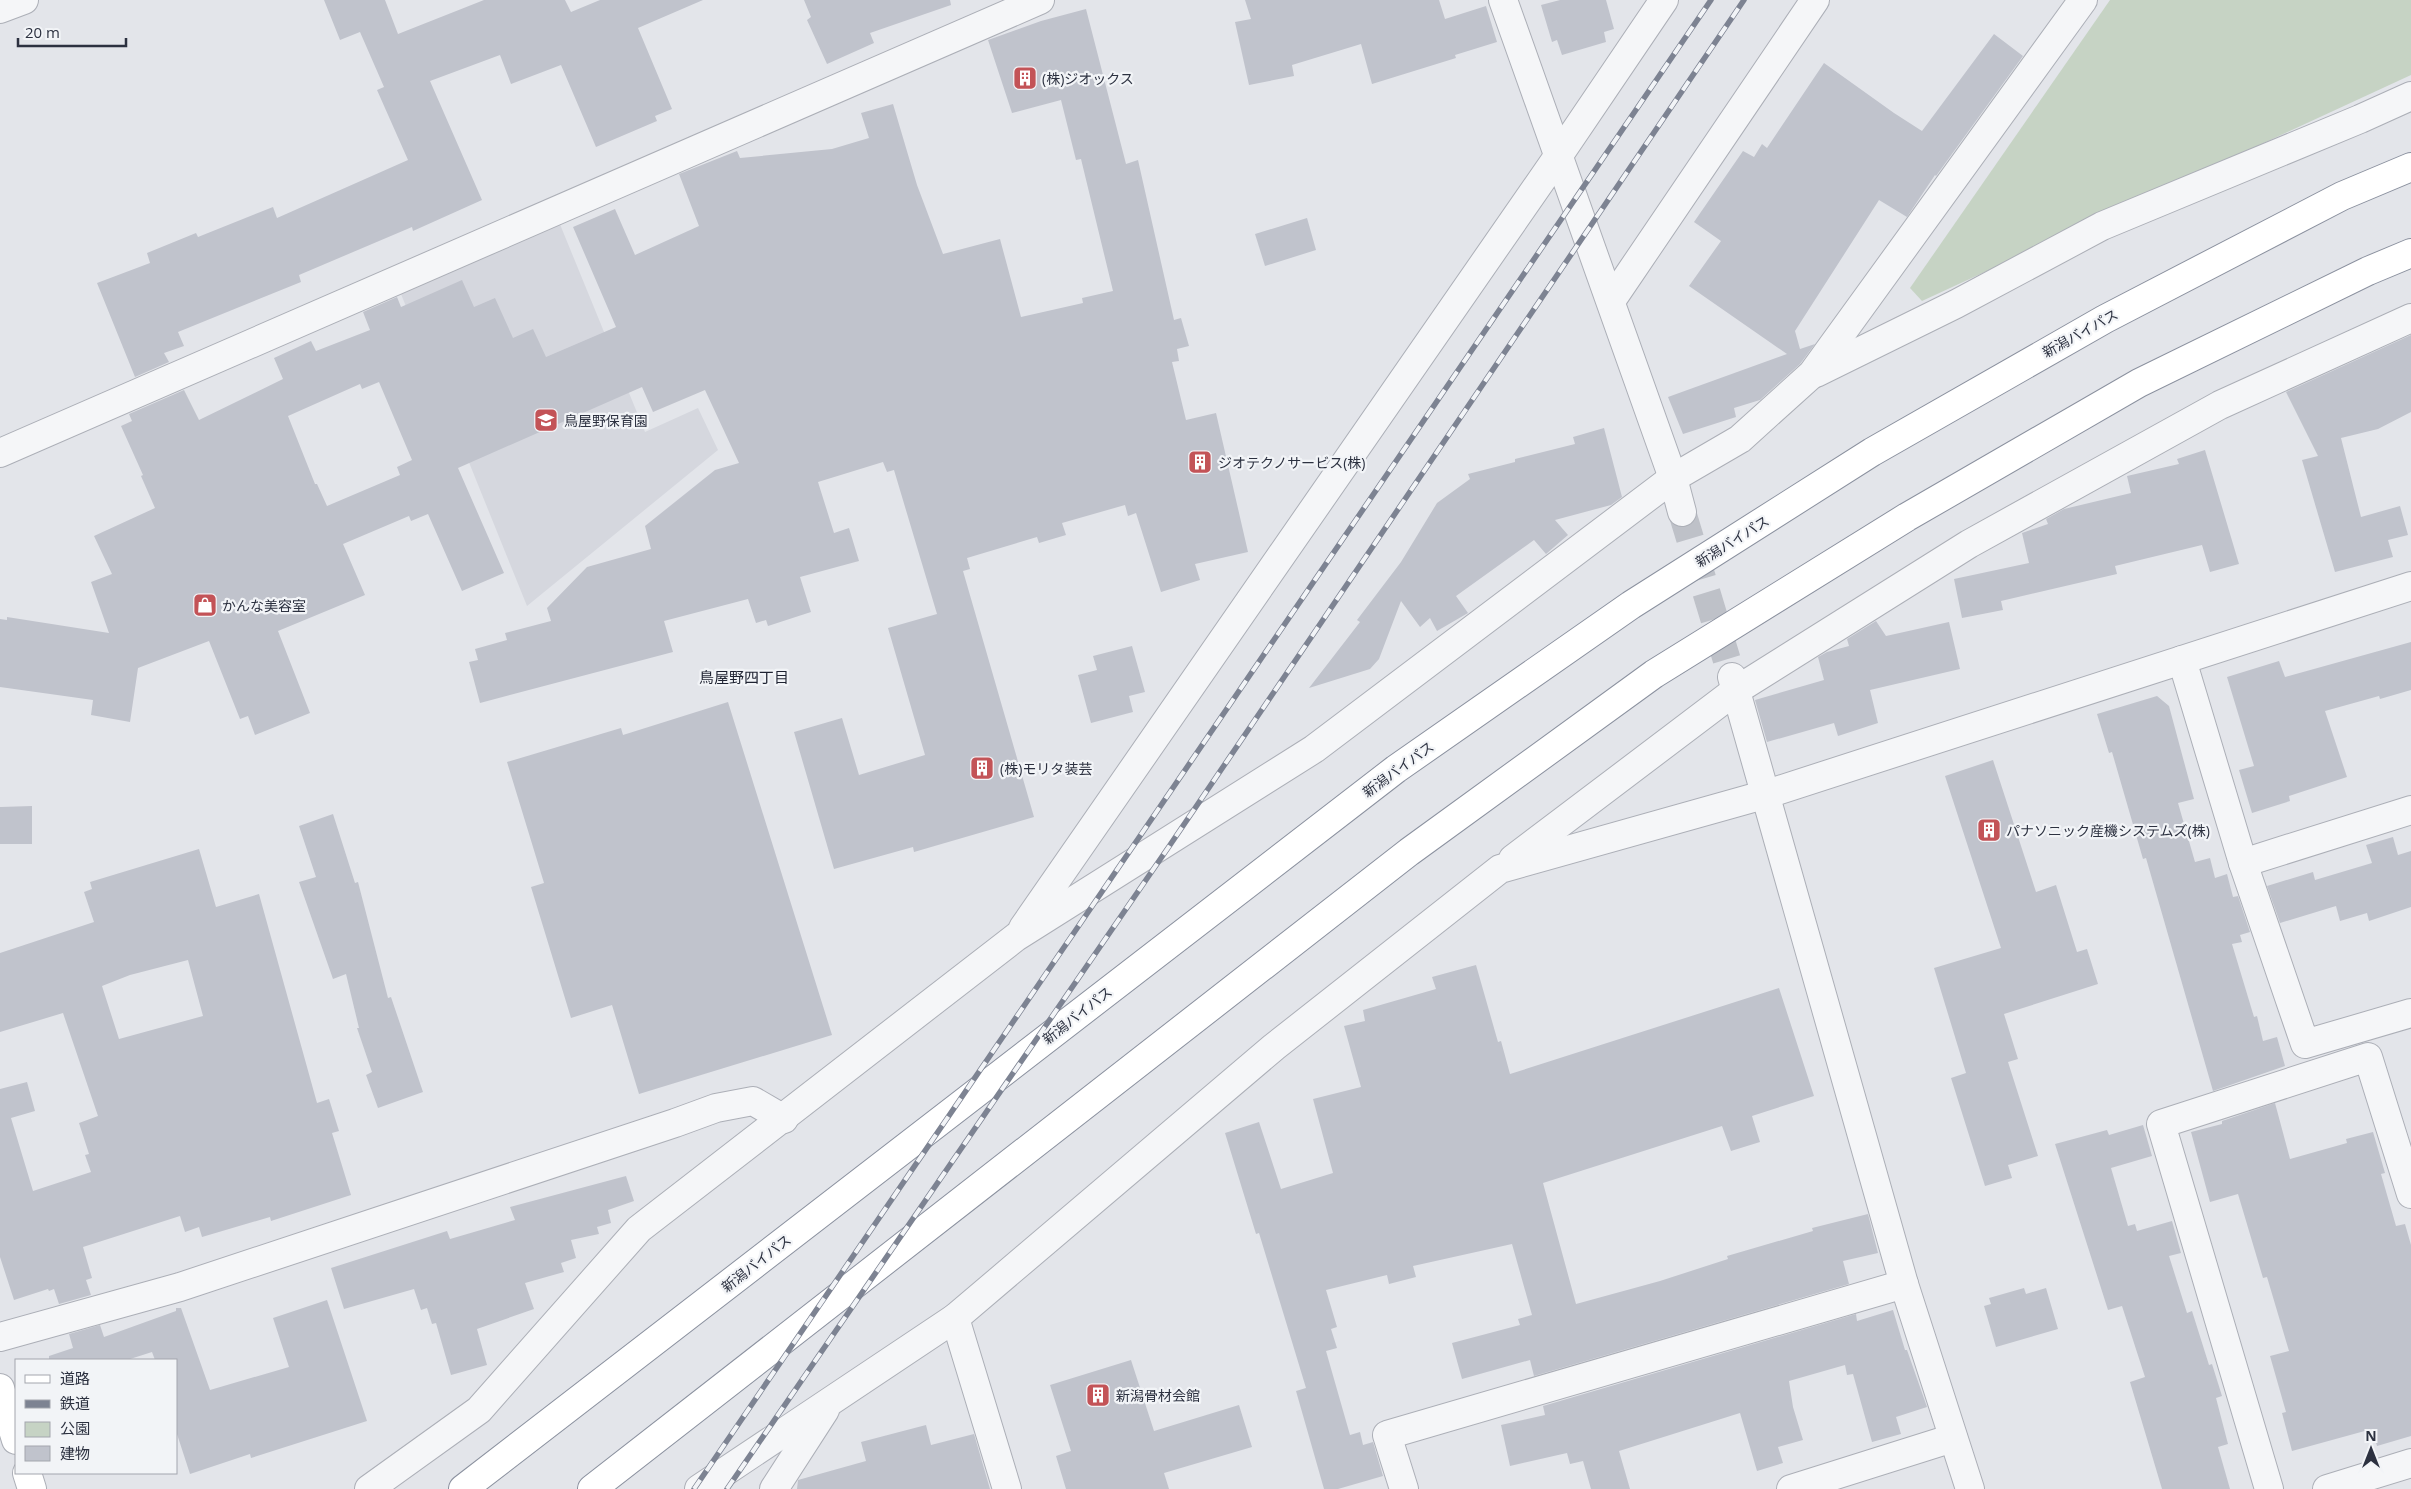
<svg xmlns="http://www.w3.org/2000/svg" width="2411" height="1489" font-family="'Open Sans','Noto Sans JP',sans-serif">
  <rect width="100%" height="100%" fill="#e3e5ea"/>
  <!-- built -->
  <path fill="#d5d7de" d="M 557,217 L 645,432 L 698,408 L 718,450 L 527,606 L 401,294 Z"/>
  <!-- green -->
  <path fill="#c6d3c4" d="M 2110,0 L 2411,0 L 2411,75 L 1922,301 L 1910,288 Z"/>
  <!-- building -->
  <g fill="#c0c3cc" fill-rule="evenodd">
    <path d="M 324,0 L 385,0 L 398,34 L 484,0 L 565,0 L 571,12 L 600,0 L 703,0 L 638,28 L 672,109 L 655,116 L 657,121 L 596,147 L 561,65 L 511,84 L 500,55 L 430,81 L 482,200 L 413,231 L 412,227 L 299,275 L 301,282 L 178,332 L 184,346 L 164,353 L 169,362 L 135,377 L 97,283 L 150,263 L 147,253 L 196,233 L 198,237 L 273,207 L 277,218 L 408,160 L 377,90 L 384,87 L 360,32 L 340,40 Z"/>
    <path d="M 804,0 L 950,0 L 951,5 L 870,33 L 874,43 L 827,64 L 807,20 L 811,17 Z"/>
    <path d="M 1245,0 L 1439,0 L 1445,19 L 1486,6 L 1497,42 L 1455,55 L 1456,58 L 1372,84 L 1361,44 L 1292,65 L 1294,76 L 1249,85 L 1235,22 L 1251,19 Z"/>
    <path d="M 1560,0 L 1606,0 L 1614,29 L 1604,32 L 1606,42 L 1562,55 L 1557,40 L 1552,42 L 1541,5 Z"/>
    <path d="M 1086,9 L 1126,164 L 1138,160 L 1174,320 L 1181,318 L 1189,346 L 1177,349 L 1179,361 L 1172,362 L 1186,420 L 1216,413 L 1248,552 L 1195,564 L 1200,580 L 1161,592 L 1136,513 L 1128,516 L 1125,505 L 1062,523 L 1066,535 L 1039,543 L 1037,537 L 967,558 L 970,569 L 963,571 L 1034,817 L 914,852 L 913,847 L 834,869 L 794,732 L 842,718 L 859,775 L 925,755 L 888,628 L 937,614 L 894,470 L 887,472 L 883,462 L 818,482 L 834,533 L 849,528 L 859,561 L 800,577 L 811,612 L 768,626 L 766,620 L 756,623 L 748,599 L 664,621 L 673,652 L 480,703 L 469,662 L 478,660 L 475,649 L 507,640 L 505,633 L 551,621 L 547,608 L 587,567 L 651,549 L 645,526 L 715,470 L 739,463 L 705,390 L 653,412 L 642,387 L 458,468 L 504,573 L 462,591 L 428,514 L 411,521 L 409,516 L 343,544 L 365,595 L 278,631 L 310,713 L 255,735 L 248,716 L 240,719 L 209,641 L 138,668 L 130,722 L 91,715 L 93,700 L 0,687 L 0,619 L 7,620 L 7,617 L 109,633 L 91,582 L 112,574 L 94,536 L 155,508 L 141,476 L 143,475 L 121,426 L 132,421 L 129,414 L 184,390 L 199,420 L 283,379 L 274,358 L 311,341 L 316,351 L 370,330 L 363,312 L 397,297 L 401,307 L 462,280 L 474,307 L 495,298 L 513,338 L 533,329 L 546,357 L 616,327 L 573,227 L 615,209 L 635,255 L 699,226 L 679,174 L 737,151 L 740,158 L 832,149 L 869,138 L 861,113 L 893,104 L 917,185 L 943,254 L 1000,239 L 1021,317 L 1083,303 L 1082,298 L 1113,291 L 1081,159 L 1076,160 L 1061,100 L 1012,113 L 988,40 L 1041,21 ZM 379,382 L 412,460 L 397,467 L 400,475 L 327,506 L 317,484 L 315,484 L 288,416 L 360,384 L 362,389 Z"/>
    <path d="M 1994,34 L 2023,56 L 1936,176 L 1935,175 L 1907,217 L 1879,200 L 1795,331 L 1800,349 L 1815,344 L 1800,364 L 1760,400 L 1734,408 L 1736,417 L 1683,434 L 1668,397 L 1787,354 L 1689,286 L 1721,241 L 1694,222 L 1743,151 L 1754,157 L 1762,144 L 1767,148 L 1824,63 L 1894,113 L 1922,131 Z"/>
    <path d="M 1307,218 L 1316,250 L 1265,266 L 1255,234 Z"/>
    <path d="M 2411,335 L 2411,412 L 2378,429 L 2341,438 L 2361,517 L 2400,506 L 2408,535 L 2388,540 L 2393,557 L 2335,572 L 2302,460 L 2318,456 L 2286,392 Z"/>
    <path d="M 1604,428 L 1622,497 L 1611,505 L 1555,520 L 1568,535 L 1546,554 L 1534,540 L 1456,596 L 1468,613 L 1437,631 L 1430,618 L 1420,627 L 1401,601 L 1379,659 L 1370,669 L 1309,688 L 1360,622 L 1357,620 L 1401,562 L 1437,503 L 1470,479 L 1468,474 L 1515,462 L 1515,459 L 1575,444 L 1573,437 Z"/>
    <path d="M 2205,450 L 2239,564 L 2210,572 L 2202,545 L 2115,566 L 2117,574 L 2001,601 L 2003,610 L 1962,618 L 1954,579 L 2029,563 L 2022,533 L 2048,524 L 2046,519 L 2064,509 L 2131,493 L 2127,476 L 2179,464 L 2177,459 Z"/>
    <path d="M 1876,621 L 1886,636 L 1949,622 L 1960,669 L 1870,690 L 1878,723 L 1838,736 L 1834,723 L 1767,742 L 1755,700 L 1824,680 L 1818,657 L 1827,652 L 1849,646 L 1847,639 Z"/>
    <path d="M 2411,642 L 2411,690 L 2380,699 L 2379,696 L 2325,711 L 2347,777 L 2289,796 L 2290,801 L 2252,813 L 2239,770 L 2254,766 L 2227,677 L 2279,661 L 2285,677 Z"/>
    <path d="M 1132,646 L 1145,692 L 1129,696 L 1133,712 L 1091,723 L 1078,675 L 1097,670 L 1093,656 Z"/>
    <path d="M 2157,696 L 2169,706 L 2194,799 L 2178,803 L 2195,862 L 2210,858 L 2215,878 L 2227,874 L 2233,897 L 2238,896 L 2250,932 L 2240,935 L 2242,942 L 2232,944 L 2254,1017 L 2257,1016 L 2263,1041 L 2277,1037 L 2285,1066 L 2213,1091 L 2146,858 L 2143,859 L 2112,752 L 2109,753 L 2097,714 Z"/>
    <path d="M 728,702 L 832,1035 L 639,1094 L 612,1005 L 571,1018 L 531,887 L 544,883 L 507,762 L 621,728 L 623,735 Z"/>
    <path d="M 1993,760 L 2036,892 L 2056,885 L 2077,952 L 2087,949 L 2098,984 L 2004,1014 L 2018,1059 L 2008,1062 L 2038,1156 L 2008,1165 L 2012,1178 L 1985,1186 L 1951,1078 L 1966,1073 L 1934,968 L 2001,948 L 1945,776 Z"/>
    <path d="M 32,806 L 32,844 L 0,844 L 0,807 Z"/>
    <path d="M 333,814 L 355,883 L 358,882 L 388,998 L 391,997 L 423,1092 L 378,1108 L 366,1075 L 372,1072 L 357,1028 L 359,1028 L 346,974 L 333,979 L 299,882 L 316,877 L 299,826 Z"/>
    <path d="M 2393,837 L 2398,855 L 2411,851 L 2411,907 L 2369,921 L 2367,913 L 2340,921 L 2336,906 L 2280,923 L 2267,886 L 2313,872 L 2315,880 L 2372,863 L 2366,845 Z"/>
    <path d="M 199,849 L 216,907 L 259,894 L 317,1103 L 329,1099 L 339,1131 L 332,1133 L 351,1195 L 271,1221 L 270,1217 L 202,1237 L 199,1227 L 185,1232 L 180,1216 L 83,1247 L 92,1278 L 86,1280 L 91,1295 L 59,1304 L 54,1289 L 49,1291 L 48,1289 L 14,1300 L 0,1257 L 0,1089 L 27,1082 L 35,1111 L 11,1118 L 33,1191 L 91,1172 L 85,1155 L 89,1154 L 79,1123 L 98,1116 L 63,1013 L 0,1032 L 0,953 L 94,922 L 84,892 L 92,889 L 90,882 ZM 188,960 L 203,1016 L 119,1039 L 102,986 L 130,975 Z"/>
    <path d="M 1476,965 L 1498,1042 L 1501,1041 L 1510,1074 L 1779,988 L 1814,1096 L 1752,1116 L 1760,1142 L 1731,1151 L 1722,1126 L 1543,1183 L 1576,1304 L 1660,1281 L 1728,1259 L 1727,1256 L 1813,1231 L 1812,1228 L 1868,1214 L 1878,1253 L 1843,1261 L 1849,1284 L 1534,1376 L 1530,1360 L 1462,1379 L 1452,1343 L 1520,1325 L 1518,1319 L 1532,1315 L 1512,1244 L 1413,1266 L 1416,1277 L 1389,1284 L 1387,1275 L 1326,1290 L 1337,1327 L 1331,1329 L 1337,1348 L 1326,1351 L 1350,1435 L 1360,1432 L 1363,1445 L 1373,1442 L 1383,1476 L 1338,1489 L 1324,1489 L 1296,1391 L 1306,1388 L 1259,1233 L 1256,1234 L 1225,1133 L 1259,1122 L 1281,1189 L 1333,1173 L 1313,1099 L 1361,1087 L 1344,1026 L 1365,1021 L 1363,1010 L 1436,989 L 1432,977 Z"/>
    <path d="M 2275,1103 L 2290,1159 L 2347,1143 L 2346,1139 L 2373,1132 L 2385,1173 L 2381,1174 L 2396,1226 L 2405,1224 L 2411,1245 L 2411,1436 L 2377,1446 L 2372,1429 L 2292,1451 L 2282,1413 L 2286,1412 L 2270,1356 L 2289,1351 L 2267,1277 L 2263,1278 L 2238,1194 L 2210,1202 L 2191,1132 L 2222,1124 L 2222,1121 Z"/>
    <path d="M 2143,1125 L 2152,1156 L 2111,1168 L 2128,1226 L 2135,1224 L 2137,1231 L 2172,1221 L 2181,1253 L 2169,1256 L 2187,1313 L 2192,1311 L 2209,1365 L 2212,1364 L 2222,1396 L 2216,1398 L 2228,1444 L 2218,1447 L 2230,1489 L 2162,1489 L 2130,1382 L 2145,1377 L 2122,1306 L 2108,1310 L 2055,1144 L 2107,1130 L 2109,1135 Z"/>
    <path d="M 626,1176 L 634,1201 L 608,1210 L 611,1223 L 597,1227 L 599,1234 L 571,1240 L 576,1258 L 561,1263 L 564,1272 L 525,1283 L 534,1309 L 477,1329 L 487,1365 L 451,1375 L 436,1323 L 432,1324 L 427,1308 L 421,1310 L 414,1289 L 344,1309 L 331,1268 L 447,1231 L 450,1239 L 515,1220 L 510,1207 Z"/>
    <path d="M 2024,1288 L 2026,1294 L 2046,1288 L 2058,1329 L 1996,1347 L 1984,1306 L 1991,1304 L 1989,1298 Z"/>
    <path d="M 327,1300 L 367,1421 L 251,1458 L 250,1454 L 190,1474 L 176,1431 L 176,1360 L 155,1360 L 152,1352 L 127,1360 L 49,1360 L 49,1356 L 73,1348 L 69,1334 L 100,1325 L 104,1337 L 176,1311 L 176,1308 L 181,1308 L 210,1390 L 289,1367 L 273,1318 Z"/>
    <path d="M 1893,1310 L 1905,1350 L 1907,1350 L 1927,1407 L 1896,1417 L 1901,1434 L 1872,1442 L 1853,1374 L 1847,1375 L 1845,1365 L 1789,1381 L 1793,1407 L 1803,1440 L 1778,1447 L 1783,1463 L 1757,1471 L 1740,1413 L 1619,1451 L 1630,1489 L 1591,1489 L 1583,1461 L 1570,1464 L 1567,1453 L 1510,1466 L 1501,1425 L 1545,1415 L 1543,1406 L 1856,1314 L 1857,1321 Z"/>
    <path d="M 1131,1360 L 1154,1431 L 1239,1405 L 1252,1447 L 1164,1473 L 1169,1489 L 1066,1489 L 1056,1456 L 1071,1451 L 1050,1385 Z"/>
    <path d="M 926,1425 L 931,1445 L 974,1434 L 990,1489 L 797,1489 L 798,1480 L 866,1461 L 861,1442 Z"/>
  </g>
  <g fill="none" stroke-linecap="round" stroke-linejoin="round">
    <!-- street-tunnel -->
    <path stroke="#bec1c8" stroke-width="28" stroke-dasharray="28 14" stroke-linecap="butt" d="M 1682,512 L 1732,677"/>
    <!-- street casing -->
    <g stroke="#acafb7" stroke-width="30">
      <g id="street">
        <path d="M 1503,0 L 1673,478 L 1682,512"/>
        <path d="M 0,9 L 24,0"/>
        <path d="M 1611,301 L 1815,0"/>
        <path d="M 1816,373 L 1956,304 L 2102,226 L 2360,119 L 2411,96"/>
        <path d="M 0,453 L 1040,0"/>
        <path d="M 2182,660 L 2243,863 L 2305,1044 L 2411,1013"/>
        <path d="M 1732,677 L 1904,1284 L 1970,1489"/>
        <path d="M 1513,859 L 1735,691 L 1969,544 L 2220,405 L 2411,318"/>
        <path d="M 2243,863 L 2411,810"/>
        <path d="M 1023,928 L 1559,155 L 1664,0"/>
        <path d="M 955,1318 L 1007,1489"/>
        <path d="M 0,1337 L 180,1287 L 675,1123 L 716,1108 L 753,1101 L 784,1119"/>
        <path d="M 369,1489 L 479,1410 L 639,1229 L 1016,937 L 1314,749 L 1673,478 L 1740,439 L 1812,374 L 2083,0"/>
        <path d="M 699,1489 L 955,1318 L 1274,1047 L 1500,869 L 1767,794 L 2411,586"/>
        <path d="M 774,1489 L 825,1410"/>
        <path d="M 1404,1489 L 1387,1435 L 1904,1284"/>
        <path d="M 1791,1489 L 1953,1438"/>
        <path d="M 2269,1489 L 2161,1124 L 2368,1057 L 2411,1194"/>
        <path d="M 2327,1489 L 2411,1463"/>
      </g>
    </g>
    <!-- secondary casing -->
    <g stroke="#acafb7" stroke-width="30">
      <g id="secondary">
        <path d="M 0,1388 L 16,1440"/>
        <path d="M 27,1473 L 32,1489"/>
      </g>
    </g>
    <!-- highway casing -->
    <g stroke="#8b919f" stroke-width="30">
      <g id="highway">
        <path d="M 463,1489 L 1396,769 L 1631,605 L 1872,452 L 2105,319 L 2342,196 L 2411,167"/>
        <path d="M 592,1489 L 1409,852 L 1654,674 L 1907,517 L 2139,383 L 2368,271 L 2411,253"/>
      </g>
    </g>
    <!-- street -->
    <use href="#street" stroke="#f5f6f8" stroke-width="28"/>
    <!-- secondary -->
    <use href="#secondary" stroke="#fff" stroke-width="28"/>
    <!-- highway -->
    <use href="#highway" stroke="#fff" stroke-width="28"/>
    <!-- rail casing -->
    <g stroke="#7d8392" stroke-width="5.5">
      <g id="rail">
        <path d="M 694,1489 L 1711,0"/>
        <path d="M 727,1489 L 1170,845 L 1744,0"/>
      </g>
    </g>
    <!-- rail -->
    <use href="#rail" stroke="#f2f4f7" stroke-width="4" stroke-dasharray="11" stroke-linecap="butt"/>
  </g>
  <!-- icons -->
  <defs>
    <g id="building-square" transform="scale(1.25)"><rect x="-9" y="-9" width="18" height="18" rx="4" fill="#c35357" stroke="#f2f4f7"/><path d="M-4-6H4V6H1V3H-1V6H-4ZM-2.5-4.3h1.7v1.8h-1.7ZM.8-4.3h1.7v1.8H.8ZM-2.5-1h1.7V.8h-1.7ZM.8-1h1.7V.8H.8Z" fill="#fff"/></g>
    <g id="school-square" transform="scale(1.25)"><rect x="-9" y="-9" width="18" height="18" rx="4" fill="#c35357" stroke="#f2f4f7"/><path d="M0-5L7-2L0 1L-7-2ZM-4 1L0 2.5L4 1V4Q0 6-4 4Z" fill="#fff"/></g>
    <g id="shop-square" transform="scale(1.25)"><rect x="-9" y="-9" width="18" height="18" rx="4" fill="#c35357" stroke="#f2f4f7"/><path d="M-5-2.5h2.3a2.7 3.5 0 0 1 5.4 0H5L5.5 6h-11ZM-1.5-2.5h3a1.5 2.3 0 0 0-3 0Z" fill="#fff"/></g>
  </defs>
  <g fill-rule="evenodd">
    <use href="#building-square" x="1025" y="78"/>
    <use href="#school-square" x="546" y="420"/>
    <use href="#building-square" x="1200" y="462"/>
    <use href="#shop-square" x="205" y="605"/>
    <use href="#building-square" x="982" y="768"/>
    <use href="#building-square" x="1989" y="830"/>
    <use href="#building-square" x="1098" y="1395"/>
  </g>
  <g text-anchor="middle" dominant-baseline="central" stroke-width="4.5" stroke-linejoin="round" paint-order="stroke">
    <!-- poi labels -->
    <g font-size="14" fill="#2c3140" stroke="#f2f4f7" text-anchor="start">
      <text x="1042" y="78">(株)ジオックス</text>
      <text x="564" y="420">鳥屋野保育園</text>
      <text x="1218" y="462">ジオテクノサービス(株)</text>
      <text x="222" y="605">かんな美容室</text>
      <text x="1000" y="768">(株)モリタ装芸</text>
      <text x="2006" y="830">パナソニック産機システムズ(株)</text>
      <text x="1116" y="1395">新潟骨材会館</text>
    </g>
    <!-- street labels -->
    <g font-size="14" fill="#2c3140" stroke="#f2f4f7">
      <text transform="translate(2080 333) rotate(-29)">新潟バイパス</text>
      <text transform="translate(1732 541) rotate(-32)">新潟バイパス</text>
      <text transform="translate(1398 769) rotate(-36)">新潟バイパス</text>
      <text transform="translate(1077 1015) rotate(-38)">新潟バイパス</text>
      <text transform="translate(756 1263) rotate(-38)">新潟バイパス</text>
    </g>
    <!-- neighbourhood labels -->
    <g font-size="15" fill="#1e2231" stroke="#f2f4f7">
      <text x="744" y="677">鳥屋野四丁目</text>
    </g>
  </g>
  <!-- legend -->
  <rect x="15" y="1359" width="162" height="115" fill="#f2f4f7" stroke="#a3a6ae"/>
  <rect x="25" y="1375" width="25" height="8" fill="#ffffff" stroke="#a3a6ae"/>
  <text x="60" y="1384" font-size="15" fill="#2c3140">道路</text>
  <rect x="25" y="1400" width="25" height="8" fill="#7d8392" stroke="#a3a6ae"/>
  <text x="60" y="1409" font-size="15" fill="#2c3140">鉄道</text>
  <rect x="25" y="1422" width="25" height="15" fill="#c6d3c4" stroke="#a3a6ae"/>
  <text x="60" y="1434" font-size="15" fill="#2c3140">公園</text>
  <rect x="25" y="1446" width="25" height="15" fill="#c0c3cc" stroke="#a3a6ae"/>
  <text x="60" y="1459" font-size="15" fill="#2c3140">建物</text>
  <!-- north arrow -->
  <g transform="translate(2371 1449)" stroke="#f2f4f7" stroke-width="4" paint-order="stroke">
  <path d="M0-4L9 19L0 12L-9 19Z" fill="#2c3140"/>
  <text y="-8" font-size="14" font-weight="bold" text-anchor="middle" fill="#2c3140">N</text>
  </g>
  <!-- scale -->
  <path d="M18 38v8h108v-8" fill="none" stroke="#2c3140" stroke-width="2.5"/>
  <text x="25" y="38" font-size="15" fill="#2c3140" stroke="#f2f4f7" stroke-width="4" paint-order="stroke">20 m</text>
</svg>
